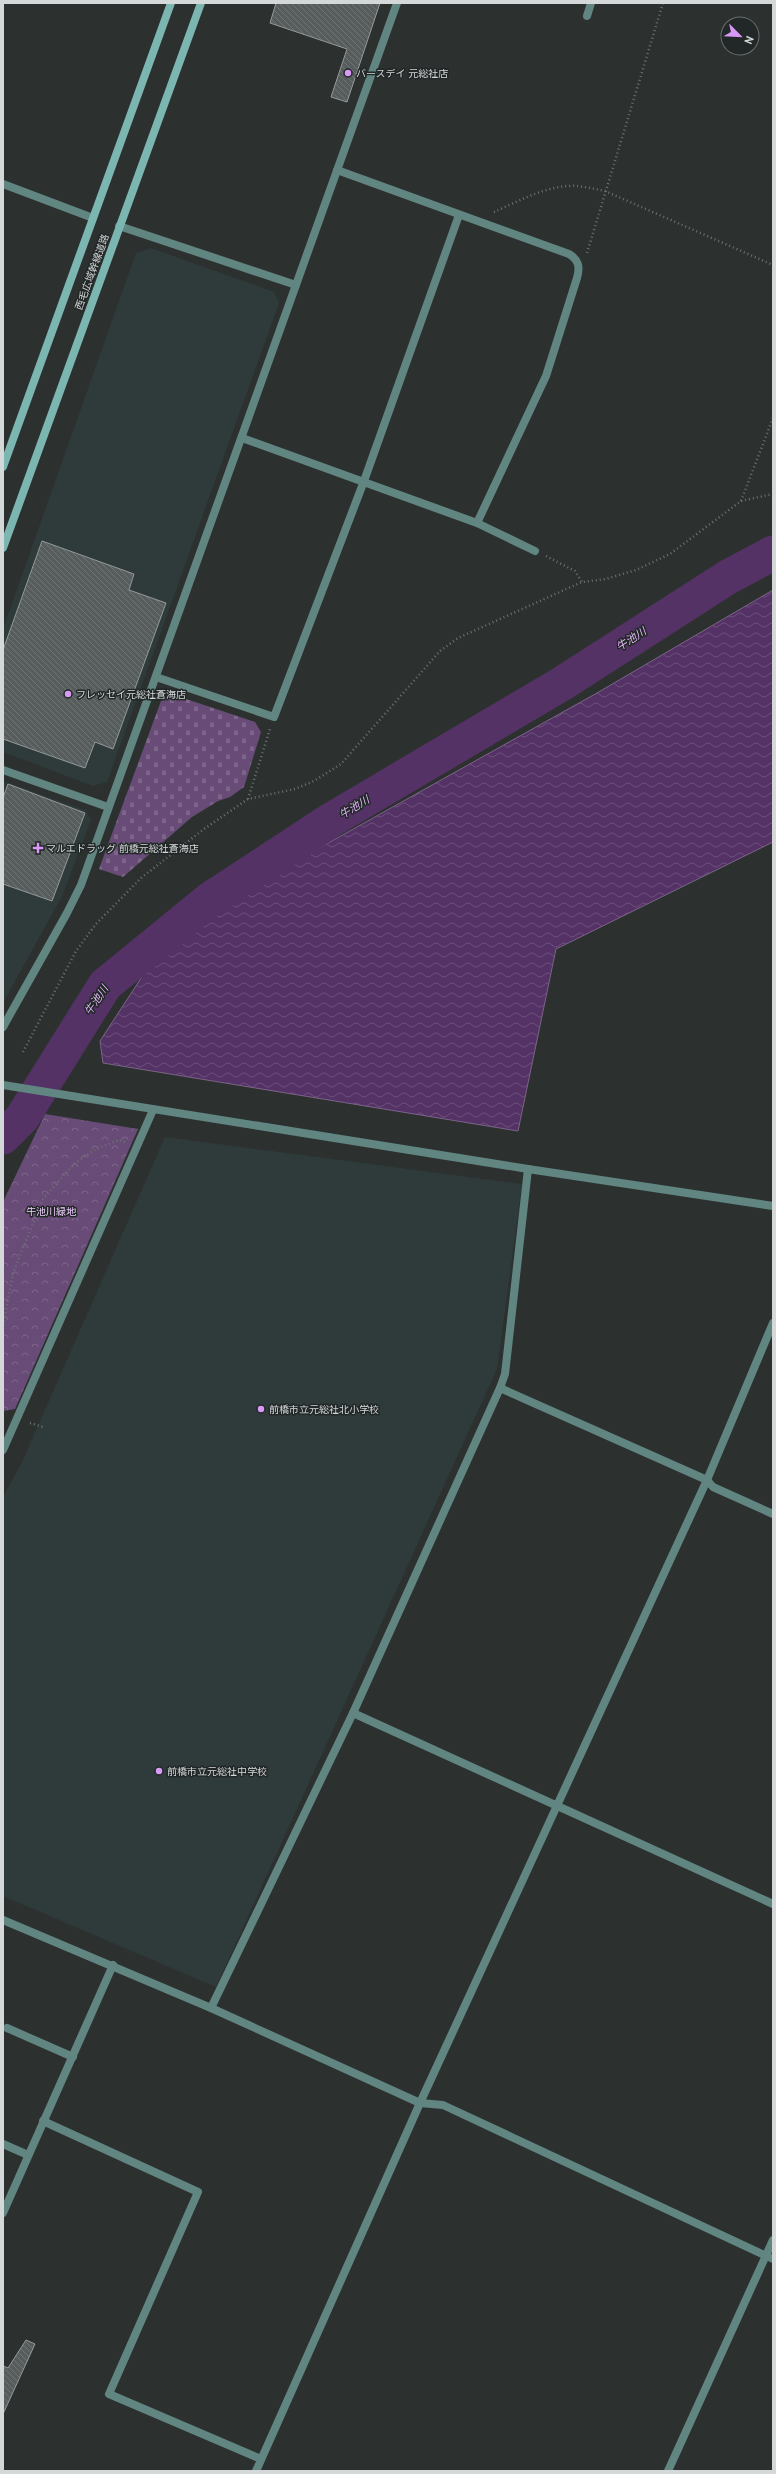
<svg xmlns="http://www.w3.org/2000/svg" width="776" height="2474" font-family="'PT Sans','Noto Sans JP',sans-serif">
  <defs>
    <pattern id="cemetery-stones" width="16" height="16" patternUnits="userSpaceOnUse"><rect width="16" height="16" fill="#684c77"/><path d="M2 7V4a2 2 0 0 1 4 0v3zM10 15v-3a2 2 0 0 1 4 0v3z" fill="#7d658a"/></pattern>
    <pattern id="park-crowns" width="20" height="18" patternUnits="userSpaceOnUse"><rect width="20" height="18" fill="#684c77"/><path d="M2 6a3 3 0 1 1 6 0M12 15a3 3 0 1 1 6 0" fill="none" stroke="#7d658a"/></pattern>
    <pattern id="water-waves" width="16" height="10" patternUnits="userSpaceOnUse"><rect width="16" height="10" fill="#543265"/><path d="M0 5q4-4 8 0t8 0" fill="none" stroke="#6c4f7a"/></pattern>
    <pattern id="building-back-hatch" width="6" height="6" patternUnits="userSpaceOnUse"><rect width="6" height="6" fill="#575d5d"/><path d="M-1 5l2 2M0 0l6 6M5-1l2 2" fill="none" stroke="#6e7474"/></pattern>
  </defs>
  <rect width="100%" height="100%" fill="#2c3130"/>
  <!-- built -->
  <g fill="#2e3b3a">
    <path d="M 151,248 L 274,292 L 279,303 L 107,782 L 93,786 L 3,752 L 3,629 L 136,253 Z"/>
    <path d="M 3,781 L 85,810 L 91,820 L 62,896 L 3,1003 Z"/>
    <path d="M 165,1137 L 522,1184 L 497,1369 L 216,1987 L 3,1896 L 3,1497 L 23,1460 Z"/>
  </g>
  <!-- cemetery -->
  <path fill="url(#cemetery-stones)" d="M 171,694 L 255,722 L 261,732 L 244,787 L 230,797 L 218,801 L 192,817 L 123,877 L 99,869 L 161,701 Z"/>
  <!-- park -->
  <path fill="url(#park-crowns)" d="M 45,1114 L 138,1129 L 15,1409 L 3,1411 L 3,1202 Z"/>
  <!-- water -->
  <path fill="url(#water-waves)" stroke="#7b6488" d="M 773,590 L 773,842 L 556,949 L 518,1131 L 103,1063 L 100,1041 L 147,969 L 220,909 L 321,847 L 597,693 Z"/>
  <g fill="none" stroke-linecap="round" stroke-linejoin="round">
    <!-- river -->
    <path stroke="#543265" stroke-width="35" d="M 3,1137 L 22,1118 L 105,985 L 209,900 L 331,820 L 563,683 L 728,577 L 773,553"/>
  </g>
  <!-- building -->
  <g fill="url(#building-back-hatch)" stroke="#939a99">
    <path d="M 276,3 L 380,3 L 347,102 L 331,97 L 347,49 L 270,23 Z"/>
    <path d="M 42,541 L 134,574 L 129,590 L 166,603 L 113,749 L 95,742 L 85,768 L 3,739 L 3,650 Z"/>
    <path d="M 8,784 L 85,813 L 52,901 L 3,884 L 3,798 Z"/>
    <path d="M 26,2340 L 35,2344 L 3,2414 L 3,2366 L 8,2368 Z"/>
  </g>
  <g fill="none" stroke-linecap="round" stroke-linejoin="round">
    <!-- path -->
    <g stroke="#6d7271" stroke-width="2.5" stroke-dasharray="1 3" stroke-linecap="butt">
      <path d="M 494,212 C 519,201 549,184 577,186 C 586,187 595,189 605,191 L 773,265"/>
      <path d="M 587,253 L 663,3"/>
      <path d="M 741,501 L 773,418"/>
      <path d="M 546,556 L 575,571 L 582,582"/>
      <path d="M 248,799 L 270,729"/>
      <path d="M 23,1052 L 76,951 L 96,924 L 141,878 L 204,829 L 248,799 L 295,789 L 314,781 L 341,764 L 440,651 L 458,638 L 582,582 L 606,579 L 636,570 L 670,554 L 741,501 L 773,494"/>
      <path d="M 3,1325 L 13,1273 L 43,1199 L 75,1163 L 96,1149 L 119,1140 L 125,1142"/>
      <path d="M 30,1423 L 43,1427"/>
    </g>
    <!-- service -->
    <g stroke="#618682" stroke-width="8">
      <path d="M 353,1713 L 773,1904"/>
      <path d="M 7,2028 L 73,2057"/>
      <path d="M 420,2103 L 443,2105 L 773,2259"/>
    </g>
    <!-- minor -->
    <g stroke="#618682" stroke-width="8">
      <path d="M 587,16 L 591,3"/>
      <path d="M 337,170 L 569,254 C 579,260 580,267 577,278 L 546,376 L 477,523"/>
      <path d="M 3,184 L 93,218"/>
      <path d="M 119,226 L 296,285"/>
      <path d="M 242,438 L 477,523 L 535,551"/>
      <path d="M 156,677 L 274,717 L 364,481 L 459,215"/>
      <path d="M 500,1388 L 707,1480 L 713,1487 L 773,1514"/>
      <path d="M 3,1450 L 153,1110"/>
      <path d="M 3,1920 L 211,2008 L 353,1713 L 500,1388 L 505,1374 L 528,1169"/>
      <path d="M 211,2008 L 420,2103"/>
      <path d="M 43,2121 L 198,2192 L 109,2394 L 261,2459"/>
      <path d="M 3,2144 L 28,2155"/>
      <path d="M 3,2213 L 113,1965"/>
      <path d="M 256,2471 L 420,2103 L 707,1480 L 773,1323"/>
      <path d="M 668,2471 L 773,2240"/>
    </g>
    <!-- tertiary -->
    <g stroke="#618682" stroke-width="8">
      <path d="M 3,770 L 108,807"/>
      <path d="M 3,1027 L 67,913 L 81,885 L 397,3"/>
      <path d="M 3,1085 L 528,1169 L 773,1206"/>
    </g>
    <!-- secondary -->
    <g stroke="#7bb7b0" stroke-width="8">
      <path d="M 3,467 L 171,3"/>
      <path d="M 3,548 L 201,3"/>
    </g>
  </g>
  <!-- markers -->
  <g fill="#d99af7" stroke="#222727" stroke-width="1.5">
    <circle cx="348" cy="73" r="4"/>
    <circle cx="68" cy="694" r="4"/>
    <path d="M36 842h4v4h4v4h-4v4h-4v-4h-4v-4h4z"/>
    <circle cx="261" cy="1409" r="4"/>
    <circle cx="159" cy="1771" r="4"/>
  </g>
  <g text-anchor="middle" dominant-baseline="central" stroke-width="3" stroke-linejoin="round" paint-order="stroke">
    <!-- poi labels -->
    <g font-size="10" fill="#d5d8d8" stroke="#222727" text-anchor="start">
      <text x="356" y="73">バースデイ 元総社店</text>
      <text x="76" y="694">フレッセイ元総社蒼海店</text>
      <text x="46" y="848">マルエドラッグ 前橋元総社蒼海店</text>
      <text x="269" y="1409">前橋市立元総社北小学校</text>
      <text x="167" y="1771">前橋市立元総社中学校</text>
    </g>
    <!-- street labels -->
    <g font-size="10" fill="#d5d8d8" stroke="#222727">
      <text transform="translate(92 272) rotate(-70)">西毛広域幹線道路</text>
    </g>
    <!-- park labels -->
    <g font-size="10" fill="#eecefe" stroke="#222727">
      <text x="51" y="1211">牛池川緑地</text>
    </g>
    <!-- water labels -->
    <g font-size="11" font-style="italic" fill="#e1b7f7" stroke="#222727">
      <text transform="translate(631 639) rotate(-33)">牛池川</text>
      <text transform="translate(354 807) rotate(-31)">牛池川</text>
      <text transform="translate(96 1000) rotate(-56)">牛池川</text>
    </g>
  </g>
  <!-- border -->
  <rect width="776" height="2474" fill="none" stroke="#d5d8d8" stroke-width="8"/>
  <!-- north arrow -->
  <g transform="translate(740 36) rotate(114)"><circle r="19" fill="#222727" stroke="#6a6e6e"/>
  <path d="M0-3L7 15L0 10L-7 15Z" fill="#d99af7"/>
  <text y="-6" font-size="11" font-weight="bold" text-anchor="middle" fill="#d5d8d8">N</text>
  </g>
</svg>
